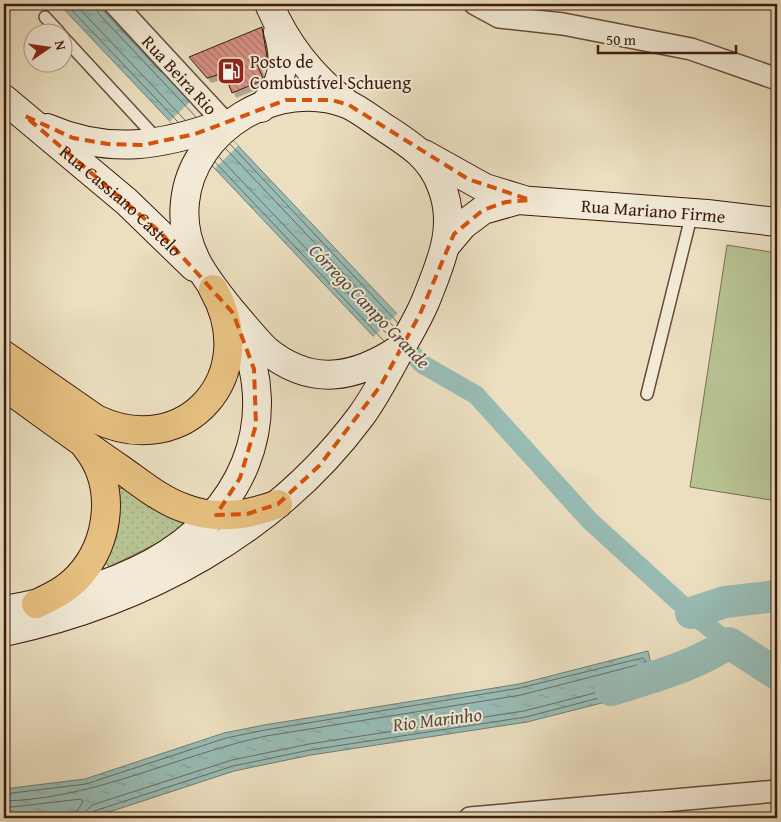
<svg xmlns="http://www.w3.org/2000/svg" width="781" height="822" font-family="'Gentium Book Plus',serif">
  <defs>
    <pattern id="grass-dots" width="8" height="8" patternUnits="userSpaceOnUse" patternTransform="scale(1.25)"><rect width="8" height="8" fill="#b7c292"/><path d="M2 2h.1M6 6h.1" fill="none" stroke="#9ea67d" stroke-width="1.8" stroke-linecap="round"/></pattern>
    <pattern id="water-ripples" width="26" height="14" patternUnits="userSpaceOnUse" patternTransform="scale(1.25)"><rect width="26" height="14" fill="#98bcb5"/><path d="M2 4q2-2 4 0t4 0M15 11q2-2 4 0t4 0" fill="none" stroke="#84a19a"/></pattern>
    <pattern id="building-back-hatch" width="6" height="6" patternUnits="userSpaceOnUse" patternTransform="scale(1.25)"><rect width="6" height="6" fill="#d79285"/><path d="M-1 5l2 2M0 0l6 6M5-1l2 2" fill="none" stroke="#b0766b"/></pattern>
    <filter id="shadow"><feDropShadow dx="4.5" dy="4.5" stdDeviation="0" flood-color="#0004"/></filter>
  </defs>
  <rect width="100%" height="100%" fill="#ebdfc0"/>
  <filter id="stains"><feTurbulence type="fractalNoise" baseFrequency=".004" numOctaves="4"/><feColorMatrix values="0 0 0 0 .2 0 0 0 0 .09 0 0 0 0 .02 0 0 0 .5 -.17"/></filter>
  <radialGradient id="worn" r=".72"><stop offset=".6" stop-color="#630" stop-opacity="0"/><stop offset="1" stop-color="#630" stop-opacity=".3"/></radialGradient>
  <!-- grass -->
  <path fill="url(#grass-dots)" stroke="#7a6e50" d="M 126,486 L 183,519 L 184,530 L 109,567 L 105,562 L 117,490 Z"/>
  <!-- garden -->
  <path fill="#b7c292" stroke="#7a6e50" d="M 727,245 L 777,253 L 777,501 L 690,487 Z"/>
  <!-- water -->
  <g fill="url(#water-ripples)" stroke="#747c72">
    <path d="M 59,4 L 104,4 L 434,353 L 410,375 Z"/>
    <path d="M 648,651 L 657,689 L 527,722 L 311,755 L 234,771 L 94,817 L 4,818 L 4,789 L 85,779 L 224,733 L 264,725 L 519,684 Z"/>
  </g>
  <!-- pier -->
  <g fill="#ebdfc0">
    <path d="M 194,98 L 238,146 L 215,168 L 170,121 Z"/>
    <path d="M 399,312 L 436,352 L 411,378 L 372,338 Z"/>
  </g>
  <g fill="none" stroke-linecap="round" stroke-linejoin="round">
    <!-- shore -->
    <g stroke="#6a6c61" stroke-width="1">
      <path d="M 66,4 L 178,122"/>
      <path d="M 75,4 L 185,120"/>
      <path d="M 95,4 L 98,13 L 196,117"/>
      <path d="M 101,4 L 102,9 L 161,72"/>
      <path d="M 230,144 L 398,323"/>
      <path d="M 226,149 L 395,328"/>
      <path d="M 219,157 L 390,337"/>
      <path d="M 215,162 L 384,341"/>
      <path d="M 4,794 L 86,784 L 226,738 L 265,730 L 520,688 L 642,658 L 645,660 L 650,683 L 649,685 L 526,717 L 310,750 L 233,766 L 94,811 L 90,818"/>
      <path d="M 4,801 C 95,799 178,755 266,736 L 521,695 L 637,665 L 640,667 L 643,678 L 641,681 L 524,711 L 309,744 L 232,760 L 92,805 L 86,811 L 84,818"/>
      <path d="M 4,808 L 81,799 L 83,802 L 77,811 L 76,818"/>
    </g>
    <!-- canal -->
    <path stroke="#98bcb5" stroke-width="19" d="M 405,346 L 422,364 L 476,395 L 589,520 L 691,613 L 729,643"/>
    <!-- river -->
    <g stroke="#98bcb5" stroke-width="32">
      <path d="M 691,613 L 725,602 L 777,596"/>
      <path d="M 611,690 C 652,677 693,667 729,643 L 777,674"/>
    </g>
  </g>
  <!-- building -->
  <path fill="url(#building-back-hatch)" stroke="#3d1b0d" filter="url(#shadow)" d="M 262,27 L 267,57 L 256,62 L 263,78 L 261,81 L 232,93 L 224,73 L 207,78 L 189,57 Z"/>
  <g fill="none" stroke-linecap="round" stroke-linejoin="round">
    <!-- lane casing -->
    <g stroke="#684c3a" stroke-width="14">
      <g id="lane">
        <path d="M 45,17 L 59,32"/>
        <path d="M 62,36 L 158,140"/>
        <path d="M 647,394 L 692,213"/>
      </g>
    </g>
    <!-- street casing -->
    <g stroke="#684c3a" stroke-width="24">
      <g id="street">
        <path id="s1" d="M 115,4 L 225,123"/>
        <path d="M 475,4 L 499,17 L 563,24 L 691,49 L 777,79"/>
        <path d="M 470,818 L 777,791"/>
      </g>
    </g>
    <!-- secondary casing -->
    <g stroke="#3d1b0d" stroke-width="30">
      <g id="secondary">
        <path d="M 269,4 C 286,44 311,76 345,102"/>
        <path id="s2" d="M 4,99 L 127,202 L 194,267"/>
        <path d="M 261,108 C 283,86 287,61 278,32"/>
        <path d="M 47,128 C 110,155 162,146 225,123"/>
        <path d="M 424,154 L 485,188 L 521,199"/>
        <path id="s3" d="M 447,244 L 463,225 L 483,210 L 518,200 L 707,214 L 777,222"/>
        <path d="M 4,610 C 52,602 110,586 152,563 C 241,514 283,424 240,328"/>
        <path d="M 4,632 C 144,602 275,532 361,416 C 377,394 388,371 401,348 C 410,332 419,317 426,300 C 441,262 458,226 441,185 C 431,158 411,145 388,130 C 375,122 361,110 347,104 C 278,77 192,129 185,202 C 180,246 204,277 230,309 C 242,323 253,337 266,350 C 311,387 355,379 401,348"/>
      </g>
    </g>
    <!-- primary casing -->
    <g stroke="#3d1b0d" stroke-width="30">
      <g id="primary">
        <path d="M 4,355 L 96,419 C 186,462 262,374 213,289"/>
        <path d="M 4,386 C 43,414 82,443 122,470 C 142,484 161,500 184,508 C 215,520 247,516 278,504"/>
        <path d="M 36,604 C 51,597 66,590 78,577 C 110,543 117,485 86,447"/>
      </g>
    </g>
    <!-- lane -->
    <use href="#lane" stroke="#f2ead6" stroke-width="11"/>
    <!-- street -->
    <use href="#street" stroke="#f2ead6" stroke-width="21"/>
    <!-- secondary -->
    <use href="#secondary" stroke="#f2ead6" stroke-width="28"/>
    <!-- primary -->
    <use href="#primary" stroke="#e6c080" stroke-width="28"/>
  </g>
  <!-- marked area -->
  <path fill="none" stroke="#d7530c" stroke-width="4" stroke-dasharray="10 6" stroke-linejoin="round" d="M 286,100 L 332,100 L 349,105 L 468,179 L 530,200 L 506,202 L 483,210 L 454,234 L 420,314 L 381,385 L 320,465 L 278,504 L 247,514 L 216,515 L 240,478 L 256,425 L 254,369 L 233,313 L 160,232 L 25,116 L 73,138 L 108,144 L 143,145 L 195,134 Z"/>
  <!-- icons -->
  <defs>
    <g id="fuel-square" transform="scale(1.4375)"><rect x="-9" y="-9" width="18" height="18" rx="4" fill="#8f2418" stroke="#f2ead6"/><path d="M-5.5-6h7V0h2V4h1.3V-2.5L3-4.5l.8-.8L6-3V5H2.5V1h-1V6h-7ZM-4.2-4.7v3.2H.2V-4.7Z" fill="#fff"/></g>
  </defs>
  <g fill-rule="evenodd">
    <use href="#fuel-square" x="231" y="71"/>
  </g>
  <g text-anchor="middle" dominant-baseline="central" stroke-width="4" stroke-linejoin="round" paint-order="stroke">
    <!-- poi labels -->
    <g font-size="18" fill="#3d1b0d" stroke="#f2ead6" text-anchor="start">
      <text x="250" y="61">Posto de<tspan x="250" dy="21">Combustível Schueng</tspan></text>
    </g>
    <!-- street labels -->
    <g font-size="18" fill="#3d1b0d" stroke="#f2ead6">
      <text stroke="none"><textPath href="#s1" startOffset="96">Rua Beira Rio</textPath></text>
      <text stroke="none"><textPath href="#s2" startOffset="155">Rua Cassiano Castelo</textPath></text>
      <text stroke="none"><textPath href="#s3" startOffset="222">Rua Mariano Firme</textPath></text>
    </g>
    <!-- water labels -->
    <g font-size="19" font-style="italic" fill="#584b3f" stroke="#f2ead6">
      <text transform="translate(370 306) rotate(46)">Córrego Campo Grande</text>
      <text transform="translate(437 719) rotate(-7)">Rio Marinho</text>
    </g>
  </g>
  <!-- margin -->
  <rect width="781" height="822" fill="none" stroke="#ebdfc0" stroke-width="20"/>
  <rect x="5" y="5" width="771" height="812" fill="none" stroke="#3d1b0d" stroke-width="2.5"/>
  <rect x="10" y="10" width="761" height="802" fill="none" stroke="#3d1b0d"/>
  <!-- north arrow -->
  <g transform="translate(48 48) rotate(77)"><circle r="24" fill="#f2ead6" stroke="#aa9786"/>
  <path d="M0-4L9 19L0 12L-9 19Z" fill="#8f2418"/>
  <text y="-8" font-size="14" font-weight="bold" text-anchor="middle" fill="#3d1b0d">N</text>
  </g>
  <!-- scale -->
  <path d="M598 45v8h138v-8" fill="none" stroke="#3d1b0d" stroke-width="2.5"/>
  <text x="606" y="45" font-size="15" fill="#3d1b0d" stroke="#f2ead6" stroke-width="4" paint-order="stroke">50 m</text>
  <rect width="100%" height="100%" filter="url(#stains)"/>
  <rect width="100%" height="100%" fill="url(#worn)"/>
</svg>
